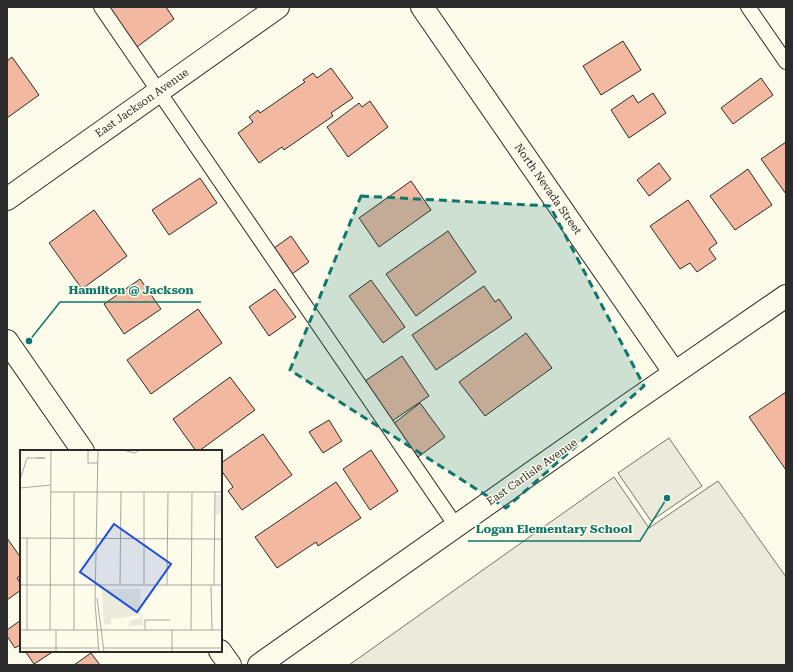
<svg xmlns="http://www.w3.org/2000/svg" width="793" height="672" font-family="'Roboto Serif',serif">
  <rect width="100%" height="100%" fill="#fdfbea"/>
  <!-- green -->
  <g fill="#ecebdb" stroke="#74746e">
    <path d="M 669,438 L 702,486 L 651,521 L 618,473 Z"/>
    <path d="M 614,477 L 649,528 L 718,481 L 786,577 L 786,665 L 349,665 Z"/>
  </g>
  <!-- building -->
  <g fill="#f2b8a0" stroke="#2b2b2b">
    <path d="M 107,7 L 166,7 L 174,19 L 137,47 Z"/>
    <path d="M 623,41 L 641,70 L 601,95 L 583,66 Z"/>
    <path d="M 12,57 L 39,95 L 7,118 L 7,61 Z"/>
    <path d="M 331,68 L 353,98 L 331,113 L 333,116 L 284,150 L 282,147 L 259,163 L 238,133 L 253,122 L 249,117 L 258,110 L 260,113 L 305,82 L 303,80 L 313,73 L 317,78 Z"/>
    <path d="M 761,78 L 773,95 L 733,124 L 721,108 Z"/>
    <path d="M 653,93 L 666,113 L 629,138 L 611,110 L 633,95 L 638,103 Z"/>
    <path d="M 370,101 L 388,127 L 348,157 L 327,127 L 359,103 L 362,107 Z"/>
    <path d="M 786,142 L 786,194 L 761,159 Z"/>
    <path d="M 659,163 L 671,179 L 649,196 L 637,180 Z"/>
    <path d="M 748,169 L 772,205 L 735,230 L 710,196 Z"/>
    <path d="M 200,178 L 217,203 L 169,235 L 152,210 Z"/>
    <path d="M 411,181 L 431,210 L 379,247 L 359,218 Z"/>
    <path d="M 688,200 L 717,243 L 709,249 L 716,259 L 697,272 L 690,263 L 680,269 L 650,226 Z"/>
    <path d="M 94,210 L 127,256 L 82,289 L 49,243 Z"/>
    <path d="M 448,231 L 476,272 L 416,316 L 386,274 Z"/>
    <path d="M 291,236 L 309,262 L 292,274 L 274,248 Z"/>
    <path d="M 140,279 L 161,309 L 124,334 L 104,304 Z"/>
    <path d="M 371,280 L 405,327 L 383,343 L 349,296 Z"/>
    <path d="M 484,286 L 495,302 L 499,299 L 512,318 L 436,370 L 412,335 Z"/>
    <path d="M 275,289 L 296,317 L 269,336 L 249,307 Z"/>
    <path d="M 198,309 L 222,343 L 151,394 L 127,360 Z"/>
    <path d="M 526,333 L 552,368 L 485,416 L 459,382 Z"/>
    <path d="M 402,356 L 429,396 L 392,421 L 365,381 Z"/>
    <path d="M 230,377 L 255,410 L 199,451 L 196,451 L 173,419 Z"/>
    <path d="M 786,392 L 786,470 L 749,417 Z"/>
    <path d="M 420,403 L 445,437 L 418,457 L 393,424 Z"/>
    <path d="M 329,420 L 342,441 L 323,453 L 309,432 Z"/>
    <path d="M 263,434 L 292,475 L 242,510 L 228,491 L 233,487 L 221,470 L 221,463 Z"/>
    <path d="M 371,450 L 398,491 L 370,510 L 343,469 Z"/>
    <path d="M 336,482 L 361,518 L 318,546 L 316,542 L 277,568 L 255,537 Z"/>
    <path d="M 7,538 L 21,558 L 21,575 L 17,578 L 21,584 L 21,590 L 7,600 Z"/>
    <path d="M 21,620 L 21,646 L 20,645 L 15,648 L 7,636 L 7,630 Z"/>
    <path d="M 25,651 L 54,651 L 34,664 Z"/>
    <path d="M 91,653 L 100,665 L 74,665 Z"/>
  </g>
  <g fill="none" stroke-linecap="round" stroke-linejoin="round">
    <!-- lane casing -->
    <g stroke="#2b2b2b" stroke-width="16">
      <g id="lane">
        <path d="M 101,7 L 456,526"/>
        <path d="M 748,7 L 786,62"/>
      </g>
    </g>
    <!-- street casing -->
    <g stroke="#2b2b2b" stroke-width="24">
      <g id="street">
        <path d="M 422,7 L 674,372"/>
        <path d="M 7,199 L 278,7"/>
        <path d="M 259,665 L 628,405 L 786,296"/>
      </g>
    </g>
    <!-- primary casing -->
    <g stroke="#2b2b2b" stroke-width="24">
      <g id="primary">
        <path d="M 7,341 L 83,451"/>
        <path d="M 220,651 L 230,665"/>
      </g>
    </g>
    <!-- lane -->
    <use href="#lane" stroke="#fdfbea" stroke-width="14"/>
    <!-- street -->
    <use href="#street" stroke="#fdfbea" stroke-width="22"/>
    <!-- primary -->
    <use href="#primary" stroke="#fdfbea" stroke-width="22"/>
  </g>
  <!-- marked area -->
  <path fill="#0f766e" fill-opacity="0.2" stroke="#0f766e" stroke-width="3" stroke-dasharray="8 5" stroke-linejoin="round" d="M 361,196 L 550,206 L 644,386 L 506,508 L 290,370 Z"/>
  <g text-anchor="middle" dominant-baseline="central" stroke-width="3" stroke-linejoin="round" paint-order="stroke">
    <!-- street labels -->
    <g font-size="11" fill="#2b2b2b" stroke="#fdfbea">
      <text transform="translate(142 103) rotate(-35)">East Jackson Avenue</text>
      <text transform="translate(548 189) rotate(55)">North Nevada Street</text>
      <text transform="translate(532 472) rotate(-35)">East Carlisle Avenue</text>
    </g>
  </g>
  <!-- overview -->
  <g transform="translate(20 450)">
    <rect width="202" height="202" fill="#fdfbea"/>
    <path d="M 196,45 L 202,45 L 202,64 L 195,64 ZM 82,139 L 120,139 L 121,165 L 91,169 L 91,174 L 84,175 ZM 123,167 L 123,175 L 109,176 L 109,171 Z" fill="#ecebdb"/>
    <path fill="none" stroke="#a9a89e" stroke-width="1" d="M 68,0 L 68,13 L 78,13M 78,0 L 75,153 L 79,202M 103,0 L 114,3 L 120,0M 0,30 L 7,8 L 25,8 L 17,8M 0,38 L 31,35M 31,42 L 202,42M 0,88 L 202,89M 100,134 L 101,42M 124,134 L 124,42M 0,135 L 202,135M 147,135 L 148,42M 191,135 L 192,180M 194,135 L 195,42M 77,148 L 84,202M 0,180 L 202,180M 7,180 L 7,88M 30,180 L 31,0M 36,180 L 36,202M 54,180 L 54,42M 125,180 L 125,170 L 150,170M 152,180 L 152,202M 171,180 L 172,42M 0,198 L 79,198M 84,198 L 202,198"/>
    <path fill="#1d4ed8" fill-opacity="0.15" stroke="#1d4ed8" stroke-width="2" d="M 94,74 L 151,114 L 117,162 L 60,122 Z"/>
    <rect width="202" height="202" fill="none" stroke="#2b2b2b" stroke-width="2"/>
  </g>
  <!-- callouts -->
  <path fill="none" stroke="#0f766e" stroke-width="1.5" d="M29 341L60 302H201M667 498L640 541H468"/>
  <g fill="#0f766e" stroke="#fdfbea" stroke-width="1.5">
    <circle cx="29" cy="341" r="4"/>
    <circle cx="667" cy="498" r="4"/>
  </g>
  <g font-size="12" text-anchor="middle" font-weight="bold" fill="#0f766e" stroke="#fdfbea" stroke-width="3" stroke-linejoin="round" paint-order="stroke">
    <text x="131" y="294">Hamilton @ Jackson</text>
    <text x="554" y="533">Logan Elementary School</text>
  </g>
  <!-- border -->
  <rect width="793" height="672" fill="none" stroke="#2b2b2b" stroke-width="16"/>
</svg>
